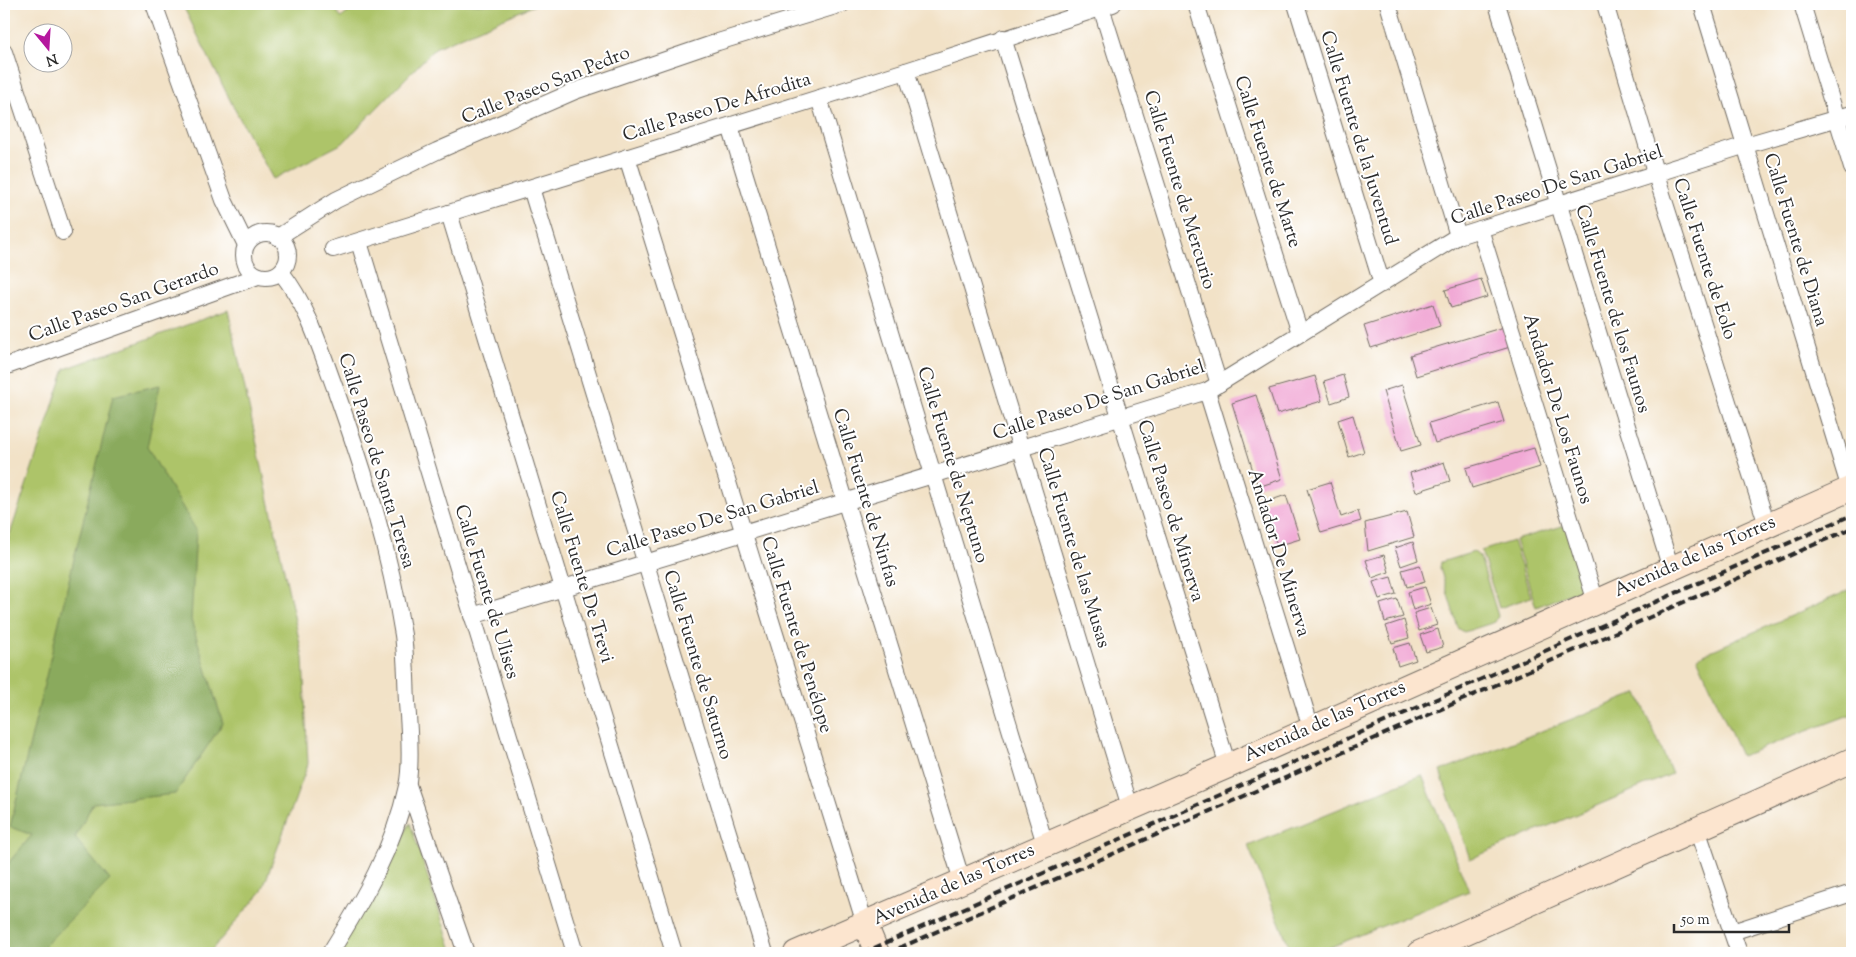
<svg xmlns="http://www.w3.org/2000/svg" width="1856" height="957" font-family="'Sorts Mill Goudy',serif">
  <rect width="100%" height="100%" fill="#fff"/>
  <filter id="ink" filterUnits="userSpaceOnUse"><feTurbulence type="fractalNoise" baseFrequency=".02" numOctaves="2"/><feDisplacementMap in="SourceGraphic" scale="10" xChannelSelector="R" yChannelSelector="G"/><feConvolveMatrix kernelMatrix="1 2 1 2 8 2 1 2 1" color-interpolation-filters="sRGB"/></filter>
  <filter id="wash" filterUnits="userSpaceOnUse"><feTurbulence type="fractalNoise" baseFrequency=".0096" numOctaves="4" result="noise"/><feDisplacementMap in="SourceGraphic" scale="20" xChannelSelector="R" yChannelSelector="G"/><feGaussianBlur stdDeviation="1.12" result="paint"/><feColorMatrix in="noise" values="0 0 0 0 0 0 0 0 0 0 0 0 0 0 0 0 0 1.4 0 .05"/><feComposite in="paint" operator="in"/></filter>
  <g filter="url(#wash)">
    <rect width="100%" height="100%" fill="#f2e2c7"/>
    <!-- green -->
    <g fill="#adc469" stroke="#6c784a">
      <path d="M 182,4 L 333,4 L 341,18 L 359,4 L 537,4 L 435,48 L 343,143 L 273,179 L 234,108 Z"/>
      <path d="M 228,310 L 303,658 L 308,764 L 262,891 L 209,953 L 4,953 L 4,552 L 65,369 Z"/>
      <path d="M 1566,525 L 1584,588 L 1536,607 L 1515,540 Z"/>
      <path d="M 1513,541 L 1531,597 L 1499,608 L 1481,551 Z"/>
      <path d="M 1474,552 L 1480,557 L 1498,616 L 1495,622 L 1464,632 L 1458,628 L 1440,568 L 1441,562 Z"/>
      <path d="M 1852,589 L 1852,714 L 1741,756 L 1697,657 Z"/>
      <path d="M 1638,693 L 1672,774 L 1470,859 L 1440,771 Z"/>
      <path d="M 1422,775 L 1469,891 L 1316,953 L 1292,953 L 1248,846 Z"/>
      <path d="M 410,823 L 453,953 L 334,953 L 371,897 Z"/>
    </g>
    <!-- forest -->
    <path fill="#8aaa5d" stroke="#5a6a44" d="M 160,385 L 147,447 L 196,530 L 191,620 L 223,723 L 175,794 L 93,803 L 75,838 L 110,880 L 37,953 L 4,953 L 4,868 L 32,835 L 10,827 L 113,396 Z"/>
    <g id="blocks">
      <!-- building -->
      <g fill="#f1a9d5">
        <path d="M 1481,279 L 1487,297 L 1451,308 L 1445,290 Z"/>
        <path d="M 1433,304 L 1440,326 L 1371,348 L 1364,326 Z"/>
        <path d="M 1504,327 L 1510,347 L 1416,376 L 1410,355 Z"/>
        <path d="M 1343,375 L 1349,397 L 1331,403 L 1324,381 Z"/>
        <path d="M 1315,376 L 1322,401 L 1277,414 L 1269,389 Z"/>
        <path d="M 1402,385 L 1421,445 L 1401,451 L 1383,391 Z"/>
        <path d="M 1256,395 L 1282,479 L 1258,487 L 1232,403 Z"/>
        <path d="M 1498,402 L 1504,422 L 1435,443 L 1429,423 Z"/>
        <path d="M 1353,415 L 1364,452 L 1349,457 L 1338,420 Z"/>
        <path d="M 1534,448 L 1540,467 L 1472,488 L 1466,468 Z"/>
        <path d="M 1444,462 L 1450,481 L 1416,492 L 1410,473 Z"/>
        <path d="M 1330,482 L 1341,517 L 1358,511 L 1361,521 L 1321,533 L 1307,489 Z"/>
        <path d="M 1286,495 L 1300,539 L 1277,546 L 1263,503 Z"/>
        <path d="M 1407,512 L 1414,537 L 1368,551 L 1365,523 Z"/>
        <path d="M 1413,542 L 1418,560 L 1401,566 L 1395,548 Z"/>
        <path d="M 1384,555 L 1389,572 L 1372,578 L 1366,560 Z"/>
        <path d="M 1420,565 L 1425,582 L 1407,587 L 1402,570 Z"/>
        <path d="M 1391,577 L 1396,594 L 1379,599 L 1373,582 Z"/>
        <path d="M 1425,587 L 1431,604 L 1413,610 L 1408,592 Z"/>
        <path d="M 1397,599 L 1403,617 L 1385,622 L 1380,604 Z"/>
        <path d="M 1431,608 L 1437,625 L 1419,631 L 1414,613 Z"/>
        <path d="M 1404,620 L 1409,638 L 1392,643 L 1386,626 Z"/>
        <path d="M 1438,629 L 1443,647 L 1426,652 L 1420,635 Z"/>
        <path d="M 1410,643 L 1416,660 L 1398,666 L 1393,648 Z"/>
      </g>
    </g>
  </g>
  <g filter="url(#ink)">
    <use href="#blocks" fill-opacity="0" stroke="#716b62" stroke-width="1"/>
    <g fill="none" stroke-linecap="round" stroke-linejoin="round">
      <!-- street casing -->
      <g stroke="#716b62" stroke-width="18">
        <g id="street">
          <path d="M 154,4 L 224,200 L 246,245"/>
          <path d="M 1196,4 L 1300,333"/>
          <path d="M 1296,4 L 1382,284"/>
          <path d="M 1388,4 L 1458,236"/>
          <path d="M 1497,4 L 1671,569"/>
          <path d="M 1605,4 L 1656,175 L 1767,525"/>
          <path d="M 1702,4 L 1850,489"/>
          <path d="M 1802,4 L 1852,168"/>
          <path d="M 1101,7 L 1219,384"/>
          <path d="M 1003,38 L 1228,766"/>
          <path d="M 4,52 L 63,232"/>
          <path d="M 906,71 L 1130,807"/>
          <path d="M 819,98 L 1045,844"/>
          <path d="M 730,126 L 962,881"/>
          <path d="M 627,157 L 865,924"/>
          <path d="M 531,188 L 765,953"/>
          <path d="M 449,213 L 674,953"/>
          <path d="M 1480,229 L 1596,602"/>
          <circle cx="266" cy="255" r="22"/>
          <path d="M 278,237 L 336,200 L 437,151 L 575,91 L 718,42 L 842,4"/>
          <path d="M 359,242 L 575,953"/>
          <path d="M 333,249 L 906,71 L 1113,4"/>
          <path d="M 281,272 C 309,308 320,348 336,391 C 364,470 390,552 403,635 C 406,658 406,681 407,703 C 409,726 412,764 407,786 C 394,848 363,900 330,953"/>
          <path d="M 4,367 L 258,276"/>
          <path d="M 1207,391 L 1311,728"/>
          <path d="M 472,616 L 1207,391 L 1458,236 L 1746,145 L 1852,114"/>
          <path d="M 408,785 L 466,953"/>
          <path d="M 1697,829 L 1739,953"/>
          <path d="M 1732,932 L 1852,893"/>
        </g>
      </g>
      <!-- secondary casing -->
      <g stroke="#716b62" stroke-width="26">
        <g id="secondary">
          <path d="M 865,924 L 877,953"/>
          <path d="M 796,953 L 1228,766 L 1852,488"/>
          <path d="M 1419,953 L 1852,760"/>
        </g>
      </g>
      <!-- street -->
      <use href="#street" stroke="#fff" stroke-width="16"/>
      <!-- secondary -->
      <use href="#secondary" stroke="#fce5cf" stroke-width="24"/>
      <!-- rail -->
      <g stroke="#2b2b2b" stroke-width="4" stroke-dasharray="8 4" stroke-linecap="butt">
        <path d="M 863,953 L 1852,515"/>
        <path d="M 888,953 L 1852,528"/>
      </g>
    </g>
  </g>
  <g text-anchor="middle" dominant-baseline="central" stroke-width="4" stroke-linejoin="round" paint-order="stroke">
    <!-- street labels -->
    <g font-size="19" fill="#2b2b2b" stroke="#fff">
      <text transform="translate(546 86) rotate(-22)">Calle Paseo San Pedro</text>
      <text transform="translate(717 108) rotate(-17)">Calle Paseo De Afrodita</text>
      <text transform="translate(1358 138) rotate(73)">Calle Fuente de la Juventud</text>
      <text transform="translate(1267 162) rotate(72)">Calle Fuente de Marte</text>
      <text transform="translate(1557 186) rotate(-18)">Calle Paseo De San Gabriel</text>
      <text transform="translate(1179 190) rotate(73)">Calle Fuente de Mercurio</text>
      <text transform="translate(1795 240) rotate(73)">Calle Fuente de Diana</text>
      <text transform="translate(1704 259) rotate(72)">Calle Fuente de Eolo</text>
      <text transform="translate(124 303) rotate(-20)">Calle Paseo San Gerardo</text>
      <text transform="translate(1612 309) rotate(73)">Calle Fuente de los Faunos</text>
      <text transform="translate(1099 401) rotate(-18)">Calle Paseo De San Gabriel</text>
      <text transform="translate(1557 409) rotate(73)">Andador De Los Faunos</text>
      <text transform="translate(376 461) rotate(73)">Calle Paseo de Santa Teresa</text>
      <text transform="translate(952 465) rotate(73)">Calle Fuente de Neptuno</text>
      <text transform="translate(865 498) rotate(73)">Calle Fuente de Ninfas</text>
      <text transform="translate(1170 511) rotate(73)">Calle Paseo de Minerva</text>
      <text transform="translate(713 520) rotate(-17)">Calle Paseo De San Gabriel</text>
      <text transform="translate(1073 548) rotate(73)">Calle Fuente de las Musas</text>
      <text transform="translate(1278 553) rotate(73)">Andador De Minerva</text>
      <text transform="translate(1695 557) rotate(-24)">Avenida de las Torres</text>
      <text transform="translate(581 577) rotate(73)">Calle Fuente De Trevi</text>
      <text transform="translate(486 592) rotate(73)">Calle Fuente de Ulises</text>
      <text transform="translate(796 635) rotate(73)">Calle Fuente de Penélope</text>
      <text transform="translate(697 665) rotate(73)">Calle Fuente de Saturno</text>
      <text transform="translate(1325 722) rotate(-24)">Avenida de las Torres</text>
      <text transform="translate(954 885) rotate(-24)">Avenida de las Torres</text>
    </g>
  </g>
  <!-- margin -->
  <rect width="1856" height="957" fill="none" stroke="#fff" stroke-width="20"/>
  <!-- north arrow -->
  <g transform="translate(48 48) rotate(162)"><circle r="24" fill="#ffffff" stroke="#aaaaaa"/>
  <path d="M0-4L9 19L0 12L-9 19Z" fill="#b5179e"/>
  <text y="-8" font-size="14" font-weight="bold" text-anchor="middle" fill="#2b2b2b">N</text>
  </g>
  <!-- scale -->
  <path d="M1674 924v8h115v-8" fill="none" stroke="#2b2b2b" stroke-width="2.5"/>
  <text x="1681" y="924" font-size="15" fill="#2b2b2b" stroke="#ffffff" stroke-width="4" paint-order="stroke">50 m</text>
</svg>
